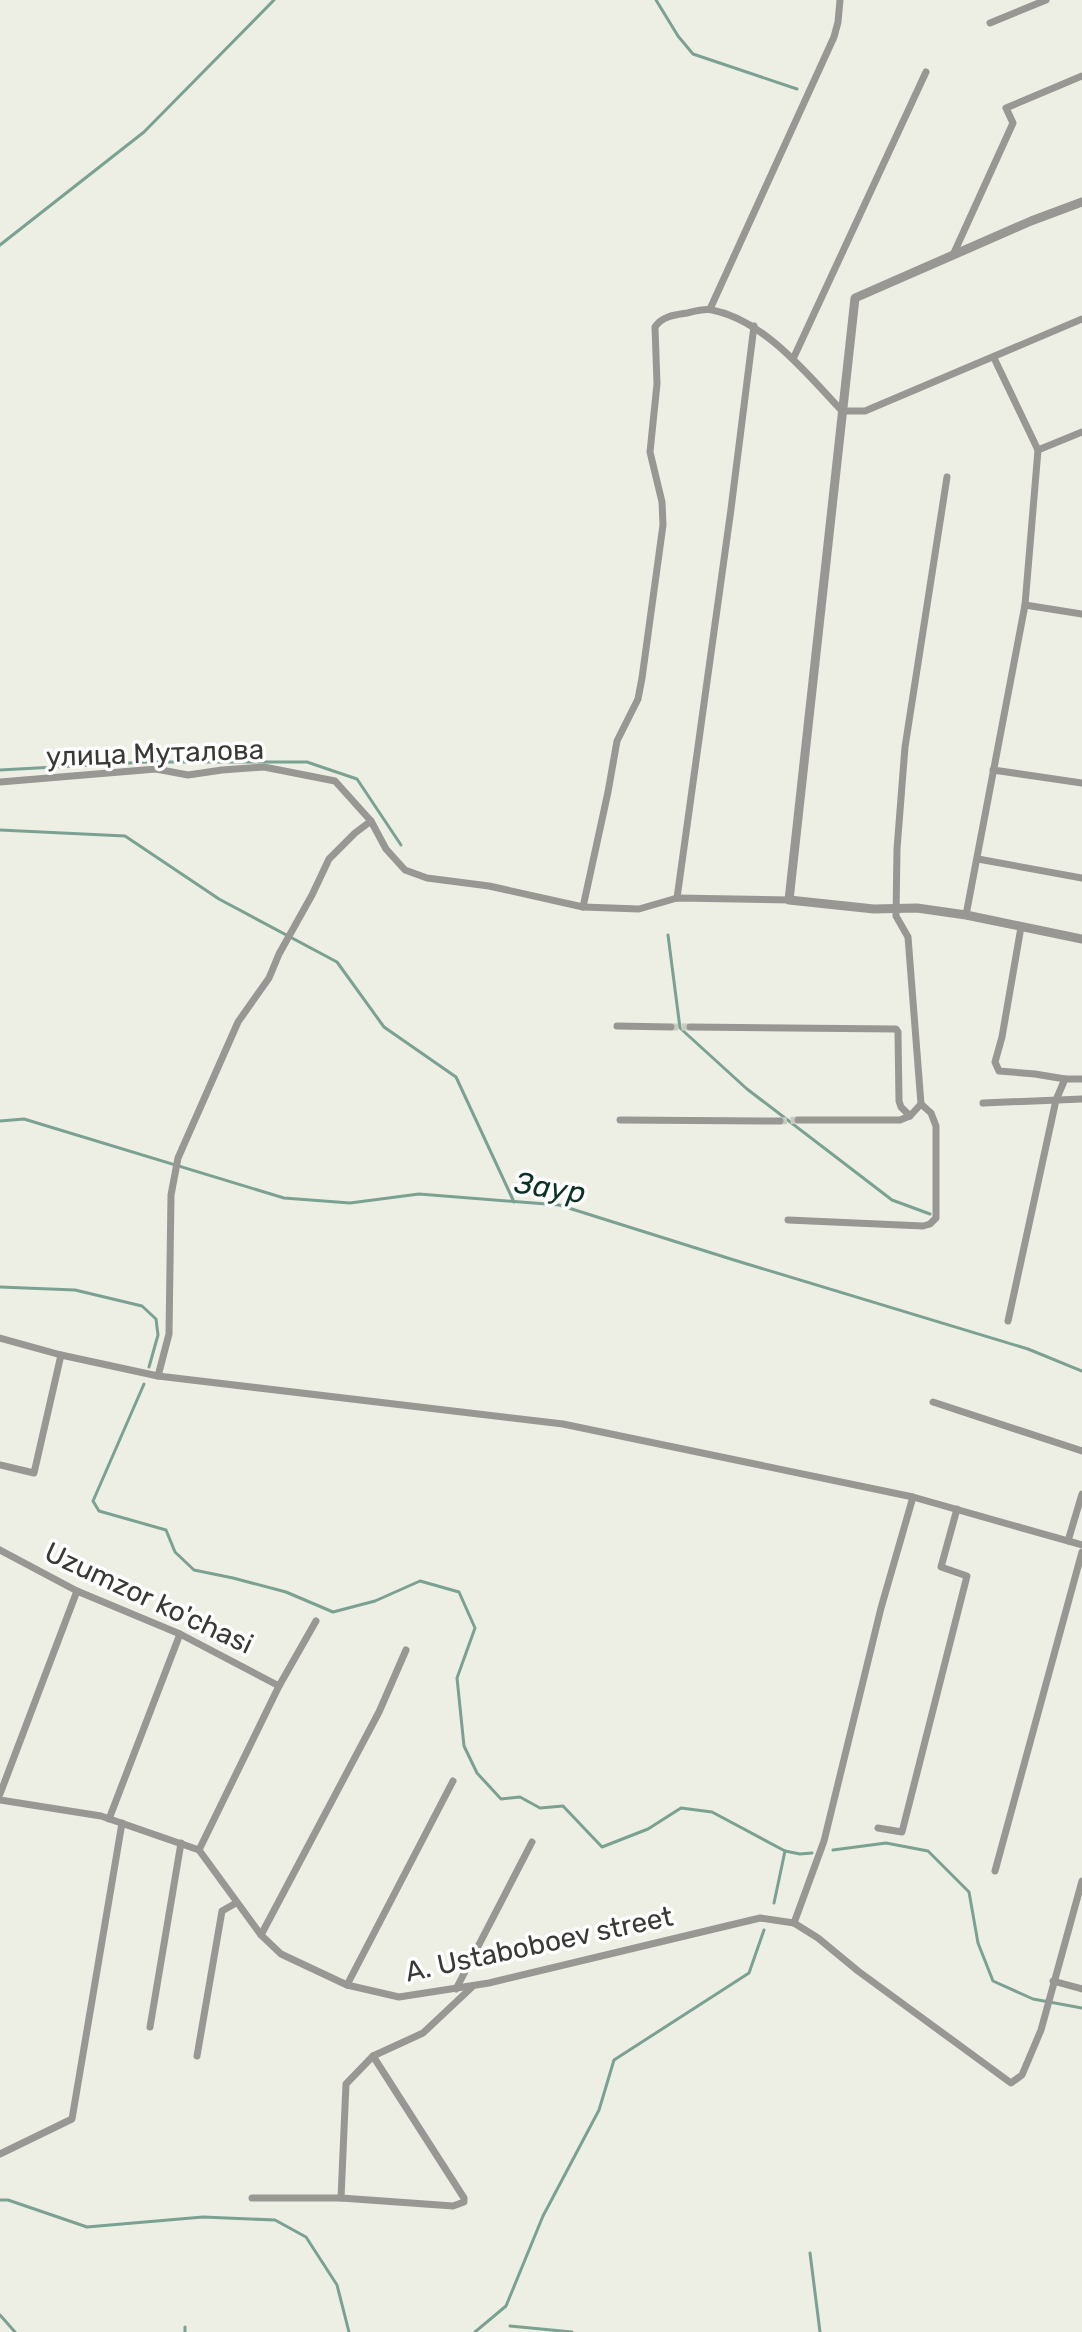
<svg xmlns="http://www.w3.org/2000/svg" width="1082" height="2332" font-family="Rubik,sans-serif">
  <rect width="100%" height="100%" fill="#edefe4"/>
  <g fill="none" stroke-linecap="round" stroke-linejoin="round">
    <!-- stream -->
    <g stroke="#7aa192" stroke-width="3">
      <path d="M 656,0 L 678,36 L 693,54 L 797,89"/>
      <path d="M 0,245 L 144,132 L 274,0"/>
      <path d="M 0,770 L 147,762 L 307,762 L 357,779 L 401,845"/>
      <path d="M 0,830 L 125,836 L 219,899 L 337,962 L 384,1027 L 456,1077 L 514,1202"/>
      <path d="M 668,935 L 680,1028 L 747,1089 L 892,1200 L 930,1214"/>
      <path d="M 0,1121 L 24,1119 L 284,1198 L 350,1203 L 419,1194 L 559,1205 L 734,1260 L 1028,1349 L 1082,1371"/>
      <path d="M 0,1287 L 75,1290 L 142,1306 L 156,1319 L 158,1335 L 149,1367"/>
      <path d="M 144,1384 L 93,1501 L 99,1511 L 166,1530 L 175,1552 L 194,1570 L 233,1578 L 286,1592 L 333,1612 L 375,1601 L 420,1581 L 459,1592 L 475,1628 L 457,1678 L 464,1746 L 477,1773 L 501,1799 L 520,1797 L 540,1808 L 563,1806 L 602,1847 L 648,1829 L 681,1808 L 712,1812 L 785,1851 L 800,1854 L 812,1853"/>
      <path d="M 833,1850 L 886,1843 L 928,1851 L 969,1892 L 978,1943 L 993,1981 L 1033,1999 L 1082,2008"/>
      <path d="M 774,1903 L 785,1851"/>
      <path d="M 0,2200 L 8,2200 L 87,2227 L 203,2217 L 275,2220 L 306,2237 L 337,2285 L 349,2332"/>
      <path d="M 810,2253 L 820,2332"/>
      <path d="M 0,2315 L 15,2332"/>
      <path d="M 510,2326 L 572,2332"/>
      <path d="M 185,2332 L 185,2327"/>
      <path d="M 475,2332 L 506,2306 L 543,2216 L 599,2110 L 614,2060 L 749,1973 L 764,1930"/>
    </g>
    <!-- minor-tunnel -->
    <g stroke="#c9cbc1" stroke-width="7" stroke-dasharray="7 3.5" stroke-linecap="butt">
      <path d="M 671,1027 L 690,1027"/>
      <path d="M 780,1121 L 798,1120"/>
    </g>
    <!-- minor -->
    <g stroke="#999793" stroke-width="7">
      <path d="M 990,23 L 1046,0"/>
      <path d="M 953,255 L 1013,123 L 1006,108 L 1082,76"/>
      <path d="M 710,309 L 834,37 L 838,22 L 840,0"/>
      <path d="M 793,359 L 926,72"/>
      <path d="M 1038,450 L 1082,432"/>
      <path d="M 1025,605 L 1082,614"/>
      <path d="M 993,770 L 1082,783"/>
      <path d="M 0,782 L 156,769 L 188,775 L 222,770 L 264,767 L 335,781 L 371,821 L 386,849 L 405,870 L 427,878 L 489,886 L 583,907 L 639,909 L 677,898 L 789,900"/>
      <path d="M 978,859 L 1082,878"/>
      <path d="M 677,898 L 731,509 L 754,326"/>
      <path d="M 583,907 L 608,792 L 617,741 L 638,699 L 642,678 L 663,525 L 662,502 L 650,452 L 657,384 L 655,327 C 662,316 675,315 687,313 C 695,311 705,308 712,310 C 764,320 807,374 842,411 L 865,411 L 1082,319"/>
      <path d="M 966,915 L 1025,605 L 1038,450 L 994,358"/>
      <path d="M 1021,927 L 1002,1037 L 995,1062 L 999,1071 L 1035,1074 L 1065,1079"/>
      <path d="M 617,1026 L 671,1027"/>
      <path d="M 690,1027 L 896,1029 L 898,1032 L 899,1101 L 901,1107 L 910,1116"/>
      <path d="M 983,1103 L 1082,1099"/>
      <path d="M 921,1104 L 908,937 L 896,916 L 897,849 L 905,747 L 947,477"/>
      <path d="M 620,1120 L 780,1121"/>
      <path d="M 788,1220 L 923,1226 L 930,1224 L 936,1218 L 936,1126 L 931,1113 L 921,1104 L 910,1116 L 900,1120 L 798,1120"/>
      <path d="M 1008,1321 L 1056,1100 L 1065,1079 L 1082,1079"/>
      <path d="M 0,1338 L 61,1355 L 158,1376 L 563,1424 L 913,1497 L 1082,1545"/>
      <path d="M 158,1376 L 169,1334 L 171,1195 L 178,1158 L 238,1022 L 269,978 L 279,954 L 312,895 L 329,859 L 355,833 L 371,821"/>
      <path d="M 933,1402 L 1082,1451"/>
      <path d="M 0,1465 L 34,1473 L 61,1355"/>
      <path d="M 1068,1541 L 1082,1494"/>
      <path d="M 0,1550 L 77,1591 L 180,1634 L 279,1686"/>
      <path d="M 0,1794 L 77,1591"/>
      <path d="M 0,1800 L 101,1816 L 199,1850 L 261,1935 L 281,1954 L 347,1985 L 399,1997 L 489,1983 L 760,1918 L 794,1923 L 818,1938 L 858,1971 L 1011,2083 L 1022,2075 L 1041,2030 L 1082,1881"/>
      <path d="M 109,1819 L 180,1634"/>
      <path d="M 878,1828 L 902,1832 L 967,1576 L 941,1567 L 957,1509"/>
      <path d="M 199,1850 L 279,1686 L 316,1621"/>
      <path d="M 995,1871 L 1082,1552"/>
      <path d="M 794,1923 L 824,1841 L 881,1608 L 913,1497"/>
      <path d="M 261,1935 L 379,1712 L 406,1650"/>
      <path d="M 1053,1981 L 1082,1989"/>
      <path d="M 347,1985 L 453,1781"/>
      <path d="M 456,1989 L 532,1842"/>
      <path d="M 150,2027 L 181,1843"/>
      <path d="M 197,2056 L 222,1911 L 236,1903"/>
      <path d="M 0,2154 L 72,2119 L 122,1823"/>
      <path d="M 252,2198 L 341,2198 L 453,2206 L 464,2202 L 464,2198 L 373,2056"/>
      <path d="M 341,2198 L 346,2084 L 373,2056 L 423,2033 L 472,1987"/>
    </g>
    <!-- tertiary -->
    <path stroke="#999793" stroke-width="9" d="M 1082,202 L 1031,221 L 855,298 L 789,900 L 874,909 L 917,908 L 966,915 L 1082,939"/>
  </g>
  <g text-anchor="middle" dominant-baseline="central" stroke-width="7" stroke-linejoin="round" paint-order="stroke">
    <!-- street labels -->
    <g font-size="28" fill="#393a36" stroke="#fff">
      <text transform="translate(155 753) rotate(-2)">улица Муталова</text>
      <text transform="translate(149 1598) rotate(25)">Uzumzor ko'chasi</text>
      <text transform="translate(539 1944) rotate(-12)">A. Ustaboboev street</text>
    </g>
    <!-- water labels -->
    <g font-size="30" font-style="italic" fill="#0c3125" stroke="#fff">
      <text transform="translate(550 1188) rotate(9)">Заур</text>
    </g>
  </g>
</svg>
